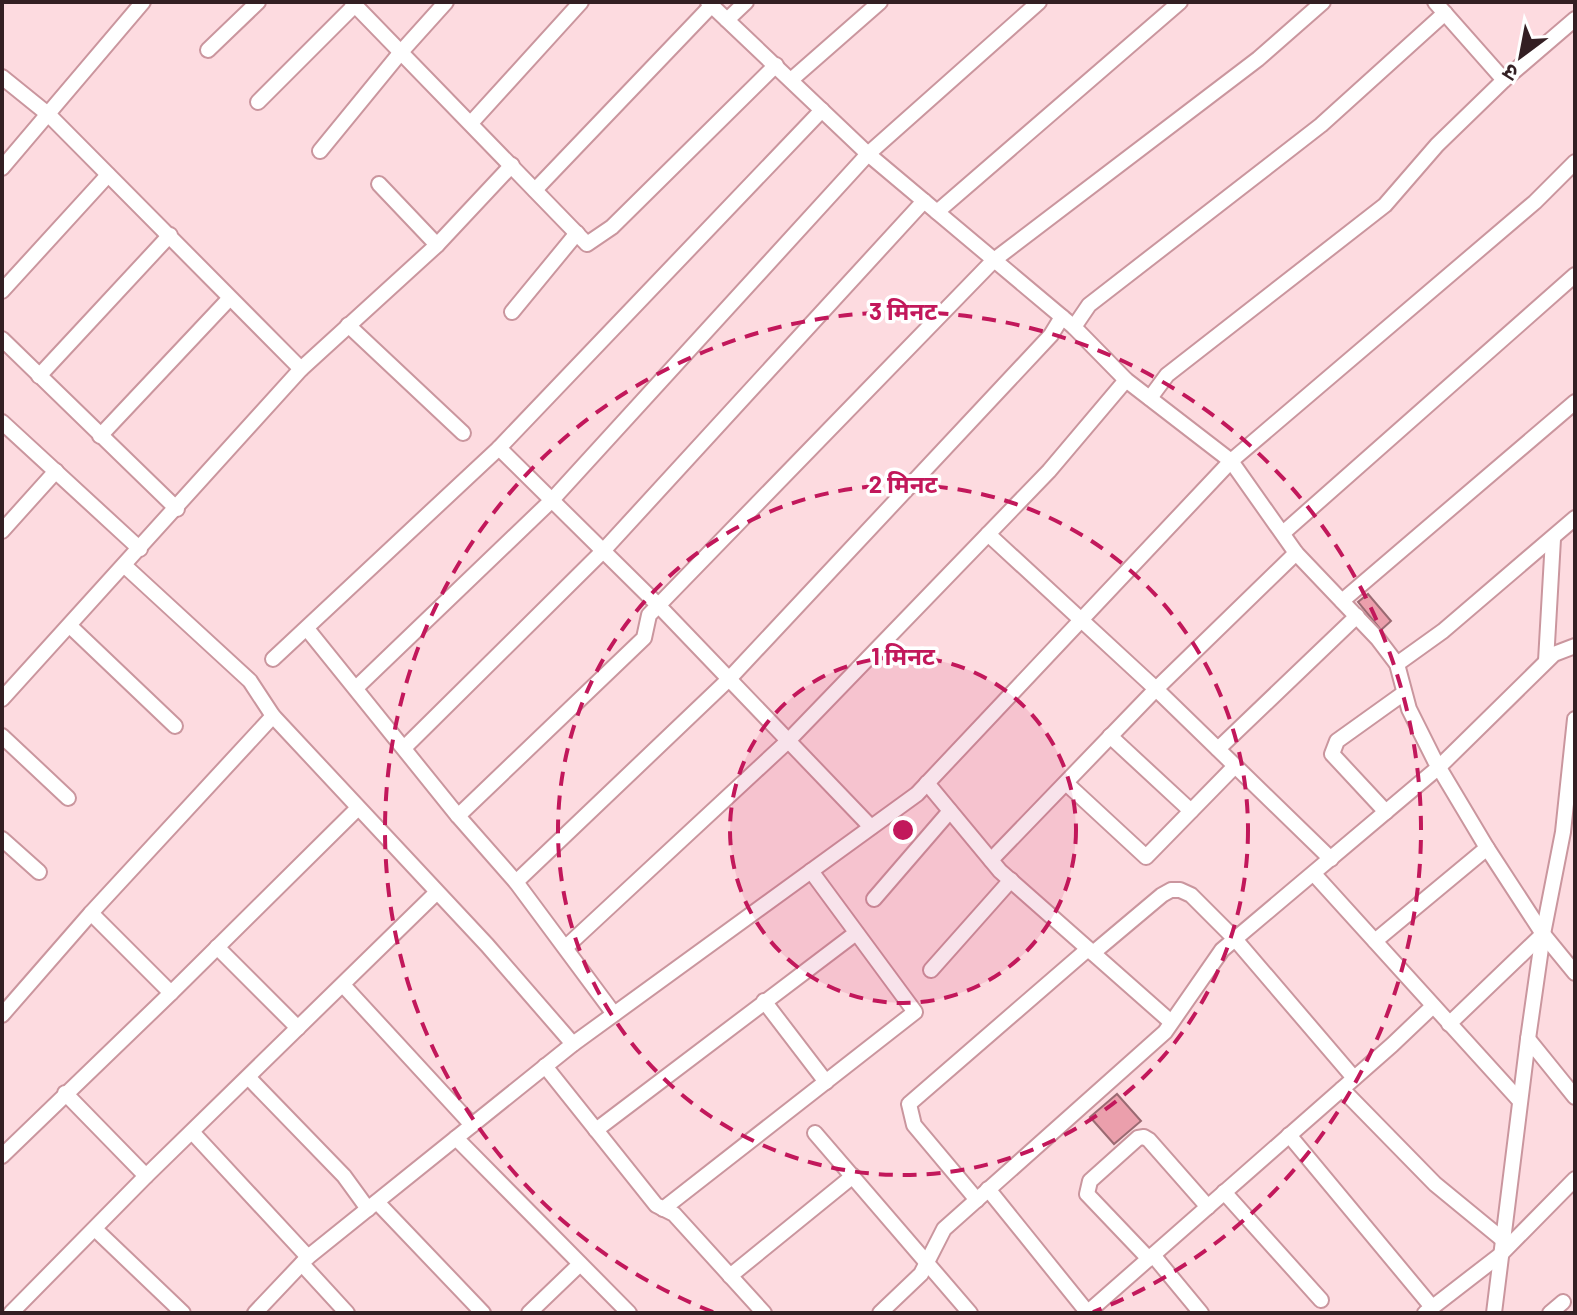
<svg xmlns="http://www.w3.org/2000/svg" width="1577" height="1315" font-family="Barlow,'Noto Sans Devanagari',sans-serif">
  <rect width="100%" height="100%" fill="#fddbe0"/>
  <!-- building -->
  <g fill="#eb9fac" stroke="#9b6a72" stroke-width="2">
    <path d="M 1368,594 L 1391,621 L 1381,630 L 1358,602 Z"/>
    <path d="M 1117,1094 L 1141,1121 L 1114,1144 L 1090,1117 Z"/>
  </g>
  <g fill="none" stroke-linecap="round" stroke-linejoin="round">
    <!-- minor casing -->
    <g stroke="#ca969e" stroke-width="18">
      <g id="minor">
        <path d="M 352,2 L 587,244 L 612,227 L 776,65"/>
        <path d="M 708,2 L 868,154 L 1074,327 L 1126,380 L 1231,461 L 1296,553 L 1378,639 L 1397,664 L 1409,709 L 1435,761 L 1487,848 L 1543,934 L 1575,973"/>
        <path d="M 1435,2 L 1504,80"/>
        <path d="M 727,20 L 746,2"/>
        <path d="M 208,50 L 258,2"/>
        <path d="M 2,77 L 49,115 L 301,369"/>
        <path d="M 791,80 L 880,2"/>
        <path d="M 258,102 L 355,5"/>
        <path d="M 471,123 L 581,2"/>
        <path d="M 320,151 L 401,52 L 446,2"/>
        <path d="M 2,168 L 143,2"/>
        <path d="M 379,184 L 437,245"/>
        <path d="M 535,190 L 712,5"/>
        <path d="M 937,212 L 1180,2"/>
        <path d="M 2,291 L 108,175"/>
        <path d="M 512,312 L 577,233"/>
        <path d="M 348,325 L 463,433"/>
        <path d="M 1074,327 L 1089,305 L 1321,125 L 1445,13"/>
        <path d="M 2,339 L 177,509"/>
        <path d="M 39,376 L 170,235"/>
        <path d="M 1150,398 L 1167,375 L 1385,205 L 1437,145 L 1504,80 L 1575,19"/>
        <path d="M 2,422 L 140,549"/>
        <path d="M 100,436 L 229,299"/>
        <path d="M 499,448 L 659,606 L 871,827"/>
        <path d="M 2,531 L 56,471"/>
        <path d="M 1283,533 L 1575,275"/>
        <path d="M 988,534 L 1156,689 L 1331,859"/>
        <path d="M 125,566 L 250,681 L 273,716 L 487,945 L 573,1044"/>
        <path d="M 1342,601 L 1575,402"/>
        <path d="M 70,626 L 175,726"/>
        <path d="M 308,630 L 458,816 L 516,882 L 614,1014"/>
        <path d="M 273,659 L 499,448 L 822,110"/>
        <path d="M 1546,661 L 1553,539"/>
        <path d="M 1397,664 L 1443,631 L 1575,518"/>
        <path d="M 356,688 L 552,500 L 868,154 L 1039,2"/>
        <path d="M 2,699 L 301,369 L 437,245 L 512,165"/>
        <path d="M 2,736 L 68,798"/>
        <path d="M 1110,736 L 1191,811"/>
        <path d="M 404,748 L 603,551 L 924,201"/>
        <path d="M 1218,749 L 1357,616"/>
        <path d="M 927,783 L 1000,871 L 1171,1022"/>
        <path d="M 1066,783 L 1146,857 L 1235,766"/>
        <path d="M 1386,812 L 1332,754 L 1337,741 L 1404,693"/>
        <path d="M 458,816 L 644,638 L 649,615 L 994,260 L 1258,59 L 1323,2"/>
        <path d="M 2,839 L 39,872"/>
        <path d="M 991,860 L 1156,689 L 1296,553"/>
        <path d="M 1314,874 L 1520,1101"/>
        <path d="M 516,882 L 729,679 L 1051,335 L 1062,317"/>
        <path d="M 874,899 L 950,811"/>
        <path d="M 91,913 L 171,993"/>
        <path d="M 1375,941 L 1487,848"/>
        <path d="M 217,947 L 298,1028"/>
        <path d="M 566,947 L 788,741 L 1049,471 L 1126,380"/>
        <path d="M 1093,953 L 1162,895 L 1171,890 L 1180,890 L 1191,895 L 1235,939 L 1354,1078"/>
        <path d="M 931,970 L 1011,880"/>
        <path d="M 343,985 L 472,1125"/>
        <path d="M 764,1001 L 826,1082"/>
        <path d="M 2,1015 L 91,913 L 273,716"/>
        <path d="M 1449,1024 L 1543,934"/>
        <path d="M 1528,1039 L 1575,1097"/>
        <path d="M 545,1066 L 656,1205 L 674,1214 L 764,1313"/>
        <path d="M 249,1078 L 344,1176 L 368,1209"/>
        <path d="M 1342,1089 L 1435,1184 L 1502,1239"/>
        <path d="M 65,1093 L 146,1176"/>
        <path d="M 596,1130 L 856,933"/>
        <path d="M 193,1133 L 308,1257"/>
        <path d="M 815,1133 L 970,1313"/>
        <path d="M 1289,1135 L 1432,1307"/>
        <path d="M 456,1138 L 629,1313"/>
        <path d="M 2,1156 L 171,993 L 358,808"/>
        <path d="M 988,1189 L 1088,1313"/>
        <path d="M 1224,1192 L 1321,1300"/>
        <path d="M 977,1200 L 914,1125 L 909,1104 L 1088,949"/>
        <path d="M 377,1202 L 483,1313"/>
        <path d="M 663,1209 L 915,1012 L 811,871"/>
        <path d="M 95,1229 L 183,1313"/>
        <path d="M 1153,1255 L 1201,1313"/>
        <path d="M 1149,1259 L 1087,1194 L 1090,1181 L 1138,1138 L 1144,1137 L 1149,1140 L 1208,1207"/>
        <path d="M 302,1264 L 347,1313"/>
        <path d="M 730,1276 L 853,1176"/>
        <path d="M 11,1313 L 146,1176 L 436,893"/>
        <path d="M 255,1313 L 308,1257 L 573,1044 L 917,794 L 1231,461 L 1535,202 L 1575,162"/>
        <path d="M 529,1313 L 580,1264"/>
        <path d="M 880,1313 L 921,1274 L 944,1229 L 1165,1032 L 1222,950 L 1439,767 L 1554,654 L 1575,646"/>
        <path d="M 1087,1313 L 1392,1045 L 1433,1006"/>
        <path d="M 1425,1313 L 1500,1255 L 1575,1179"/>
        <path d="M 1494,1313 L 1528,1039 L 1543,934 L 1563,832 L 1575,719"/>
        <path d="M 1550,1313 L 1563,1302"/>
      </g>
    </g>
    <!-- minor -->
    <use href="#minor" stroke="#fff" stroke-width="14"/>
  </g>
  <!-- distance rings -->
  <circle cx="903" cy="830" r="173" fill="#c2185b" fill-opacity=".12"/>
  <g fill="none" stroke="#c2185b" stroke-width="4" stroke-dasharray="14 10">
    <circle cx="903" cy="830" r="173"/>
    <circle cx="903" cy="830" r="345"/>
    <path d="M713 1312A518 518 0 1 1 1093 1312"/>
  </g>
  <circle cx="903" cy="830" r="12" fill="#c2185b" stroke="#fff" stroke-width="4"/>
  <g font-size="24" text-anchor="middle" font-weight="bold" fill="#c2185b" stroke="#fff" stroke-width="7" stroke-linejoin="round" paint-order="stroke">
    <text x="903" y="320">3 मिनट</text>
    <text x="903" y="493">2 मिनट</text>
    <text x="903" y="665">1 मिनट</text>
  </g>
  <!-- border -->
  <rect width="1577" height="1315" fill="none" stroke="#331f23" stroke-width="8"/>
  <!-- north arrow -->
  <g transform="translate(1521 56) rotate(212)" stroke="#ffffff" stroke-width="6" paint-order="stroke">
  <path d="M0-6L14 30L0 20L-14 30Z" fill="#331f23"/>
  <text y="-12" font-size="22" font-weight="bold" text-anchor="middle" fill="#331f23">उ</text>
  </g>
</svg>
